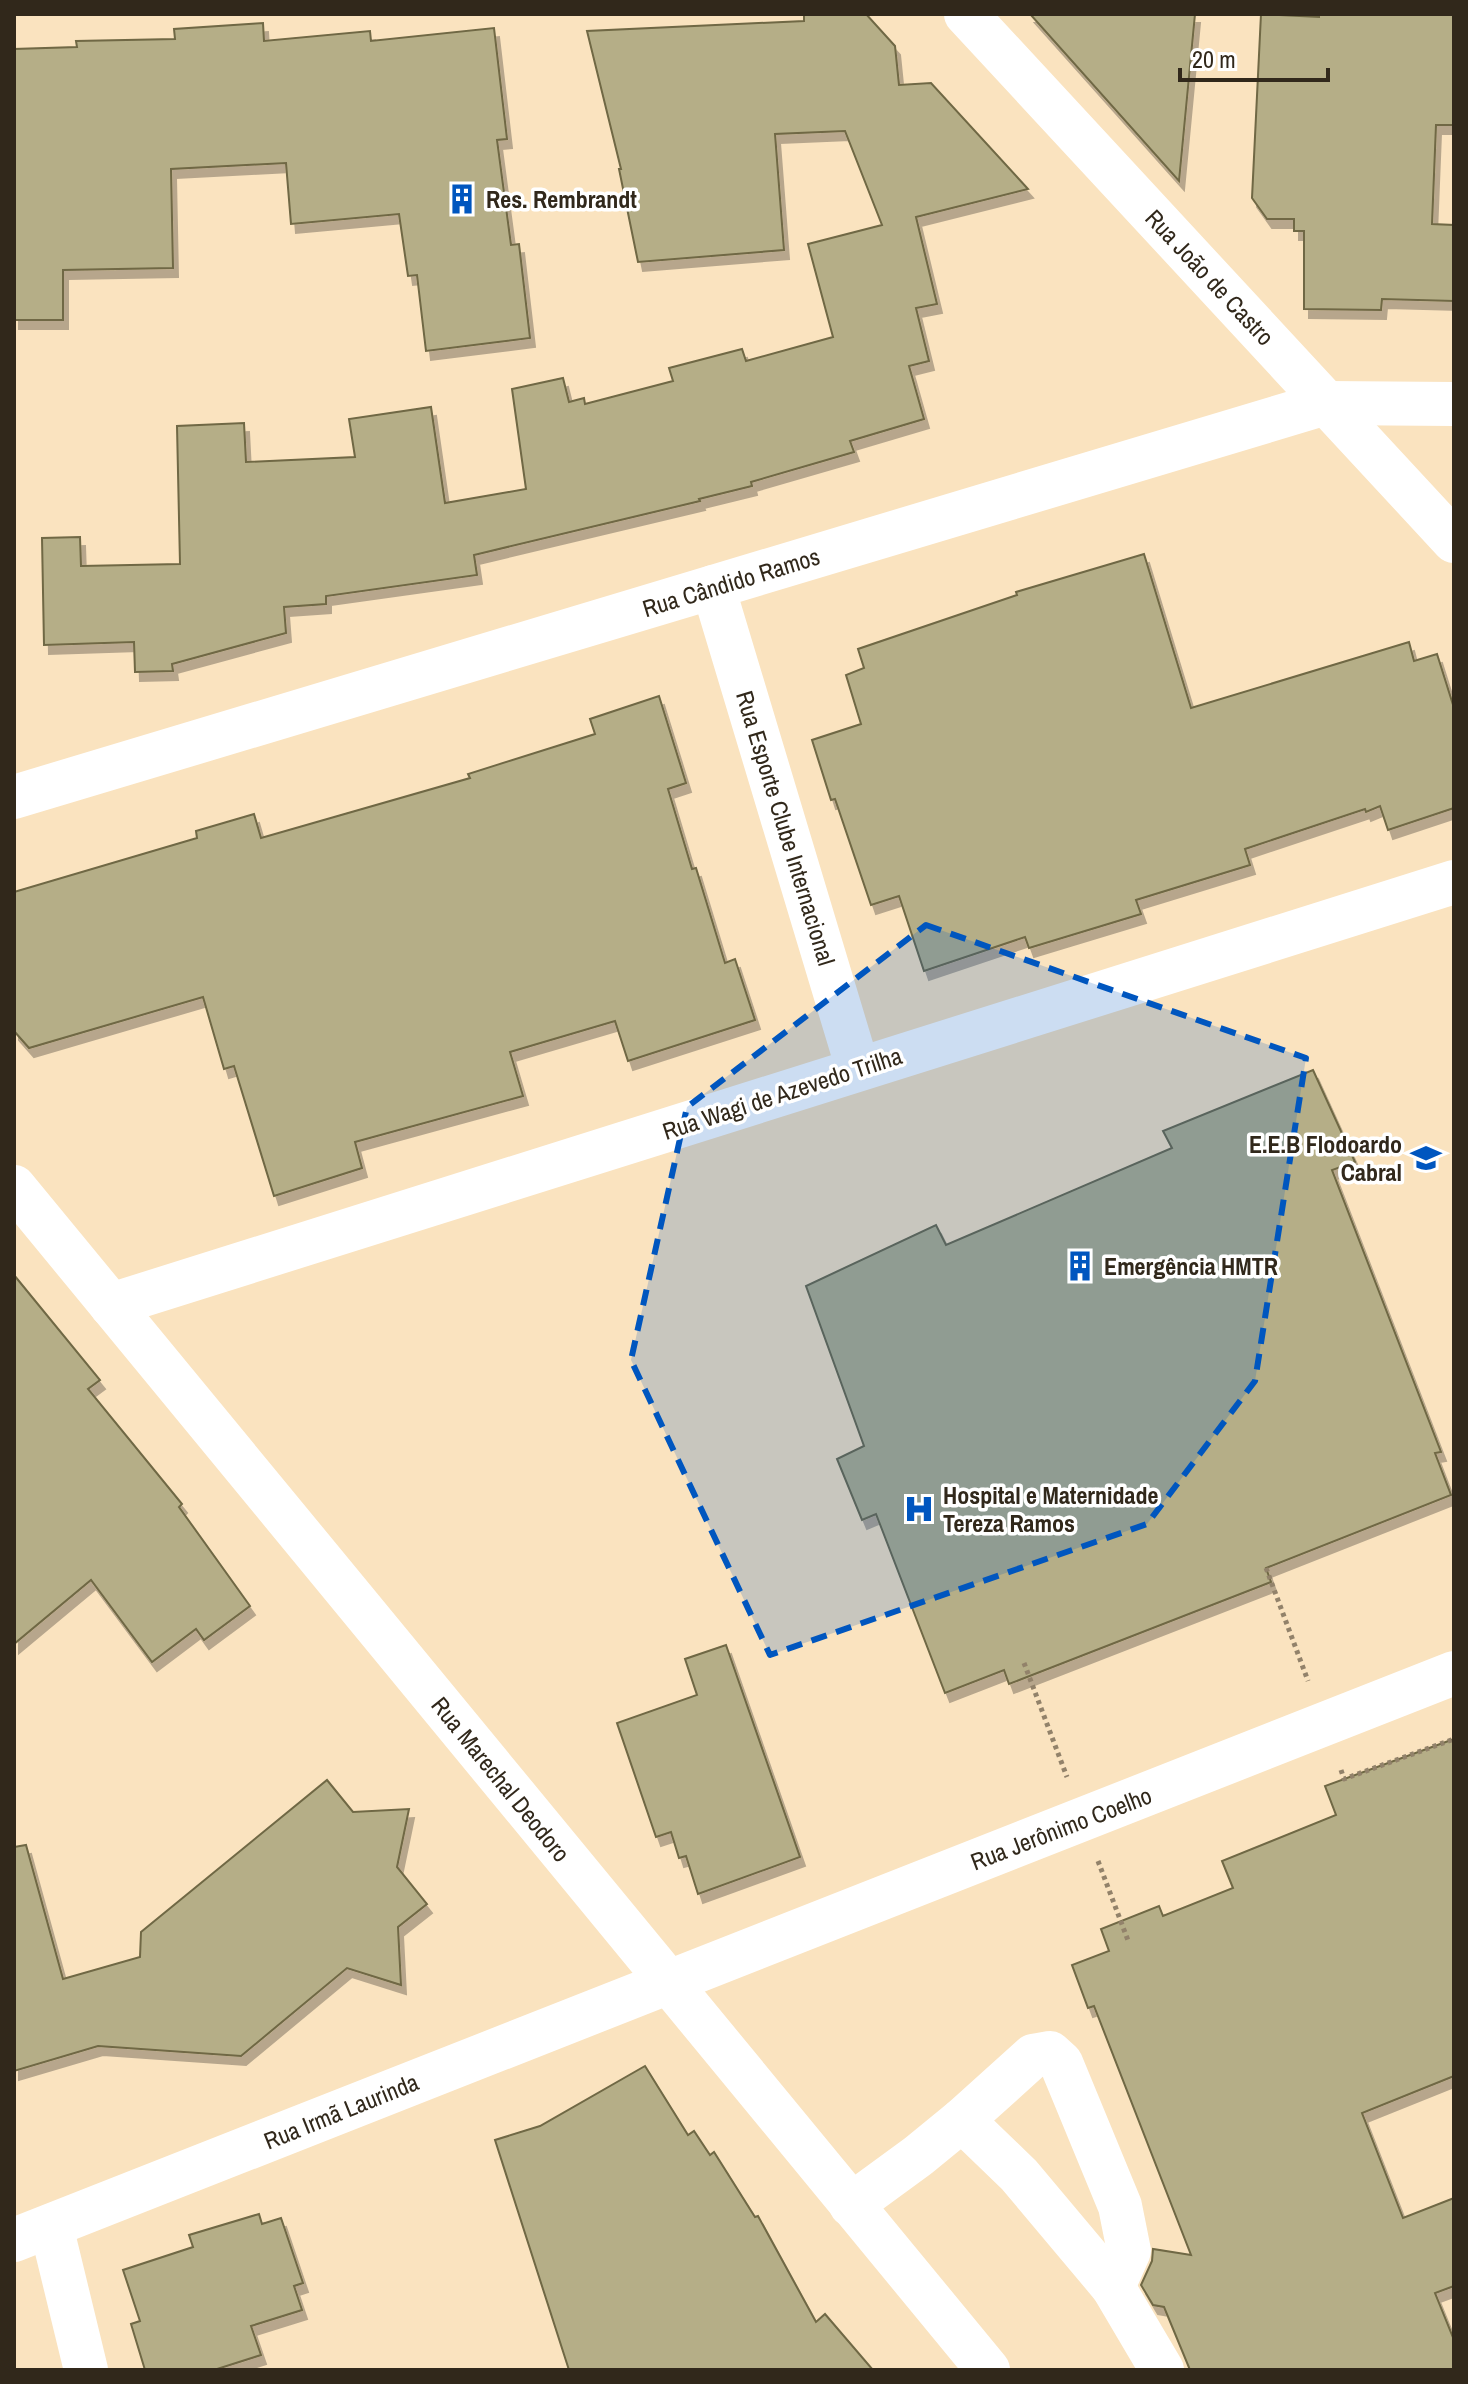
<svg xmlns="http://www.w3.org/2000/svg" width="1468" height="2384" font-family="'Archivo Narrow',sans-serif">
  <defs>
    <filter id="shadow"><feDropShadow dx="5" dy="9" stdDeviation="0" flood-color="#0004"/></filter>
  </defs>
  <rect width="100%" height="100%" fill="#fae3bf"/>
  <!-- building -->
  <g fill="#b5ae87" stroke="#6f6844" stroke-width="2" filter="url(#shadow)">
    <path d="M 804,14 L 866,14 L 895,46 L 899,85 L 931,83 L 1028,189 L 916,217 L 937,304 L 916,308 L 929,361 L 909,366 L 924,419 L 850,441 L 854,452 L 751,482 L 752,486 L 699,499 L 700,501 L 474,555 L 477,575 L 326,596 L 326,604 L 284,607 L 286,633 L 172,664 L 173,671 L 135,672 L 134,642 L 44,645 L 42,538 L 80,537 L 81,566 L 180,564 L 177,426 L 244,423 L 246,462 L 355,457 L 349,419 L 431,407 L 445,503 L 526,489 L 512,389 L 563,378 L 569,402 L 584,398 L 585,404 L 673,381 L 669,368 L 742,349 L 746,361 L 833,337 L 808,244 L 882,225 L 845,131 L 775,134 L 784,250 L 638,262 L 619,169 L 621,169 L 587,31 L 804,21 Z"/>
    <path d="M 1030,14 L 1195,14 L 1179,181 Z"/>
    <path d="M 1261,14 L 1319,17 L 1319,14 L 1454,14 L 1454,125 L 1436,125 L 1432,224 L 1454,225 L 1454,301 L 1382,299 L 1381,310 L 1304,309 L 1304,231 L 1294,231 L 1294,219 L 1267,219 L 1252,198 Z"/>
    <path d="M 263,23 L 264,41 L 370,31 L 371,41 L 494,28 L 507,139 L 497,140 L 511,245 L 519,244 L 530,338 L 426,351 L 417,275 L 408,276 L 399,214 L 291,224 L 286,163 L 171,169 L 173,268 L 63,270 L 63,320 L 14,320 L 14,49 L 77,47 L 76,41 L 175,39 L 174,29 Z"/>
    <path d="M 1144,554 L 1191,708 L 1409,642 L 1414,661 L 1437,654 L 1454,708 L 1454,808 L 1388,830 L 1380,806 L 1366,812 L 1365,809 L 1245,849 L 1250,865 L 1136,900 L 1141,914 L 1029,948 L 1025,937 L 924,971 L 899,896 L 871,905 L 835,799 L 831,800 L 812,740 L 861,724 L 846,675 L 864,668 L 858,649 L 1017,595 L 1016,592 Z"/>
    <path d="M 659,696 L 686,783 L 668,789 L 692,869 L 696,868 L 725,963 L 735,959 L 755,1020 L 628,1061 L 615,1021 L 510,1052 L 523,1096 L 355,1142 L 362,1168 L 274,1196 L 234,1066 L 224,1069 L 203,997 L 29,1048 L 14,1031 L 14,892 L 197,838 L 196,831 L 254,814 L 261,838 L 470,778 L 468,774 L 595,734 L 590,719 Z"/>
    <path d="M 1313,1070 L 1355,1162 L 1332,1170 L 1441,1452 L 1435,1453 L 1451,1495 L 1266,1568 L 1271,1582 L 1009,1684 L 1004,1670 L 945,1693 L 876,1514 L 862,1520 L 837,1459 L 864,1446 L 806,1286 L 936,1225 L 946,1245 L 1172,1148 L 1163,1131 Z"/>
    <path d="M 14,1275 L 100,1380 L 88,1389 L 182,1504 L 179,1507 L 250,1606 L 204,1640 L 196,1629 L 152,1662 L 91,1580 L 14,1644 Z"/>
    <path d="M 726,1645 L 800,1857 L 698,1894 L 686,1856 L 679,1858 L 671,1832 L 656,1837 L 617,1723 L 697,1695 L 685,1659 Z"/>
    <path d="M 1454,1739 L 1454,2076 L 1362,2113 L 1403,2218 L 1454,2198 L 1454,2286 L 1435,2293 L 1454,2340 L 1454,2370 L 1190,2370 L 1164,2307 L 1153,2305 L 1141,2285 L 1152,2261 L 1153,2249 L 1191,2255 L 1094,2006 L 1088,2008 L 1072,1965 L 1109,1951 L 1101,1929 L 1159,1906 L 1163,1916 L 1233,1888 L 1222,1861 L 1336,1815 L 1325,1786 Z"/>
    <path d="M 327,1780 L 353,1812 L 409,1809 L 397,1867 L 427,1904 L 398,1927 L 401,1985 L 347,1968 L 241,2056 L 98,2046 L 14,2071 L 14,1847 L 26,1845 L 63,1979 L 140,1957 L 141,1932 Z"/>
    <path d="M 645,2066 L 688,2135 L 694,2131 L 710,2155 L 714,2152 L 755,2217 L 758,2216 L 816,2322 L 825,2314 L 873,2370 L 569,2370 L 495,2140 L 540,2126 Z"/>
    <path d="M 259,2214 L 262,2224 L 281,2218 L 303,2283 L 294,2286 L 302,2310 L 251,2326 L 261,2355 L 214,2370 L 145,2370 L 131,2324 L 140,2321 L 123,2270 L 193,2247 L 189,2235 Z"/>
  </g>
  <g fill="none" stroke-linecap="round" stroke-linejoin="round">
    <!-- path -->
    <g stroke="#92826a" stroke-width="5" stroke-dasharray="4 4" stroke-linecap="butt">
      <path d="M 1266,1568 L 1308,1681"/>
      <path d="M 1024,1663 L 1067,1777"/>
      <path d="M 1341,1770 L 1344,1779 L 1454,1739"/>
      <path d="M 1098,1861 L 1129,1943"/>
    </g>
    <!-- minor -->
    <g stroke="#fff" stroke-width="44">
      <path d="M 966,14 L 1454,541"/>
      <path d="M 713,587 L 858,1069"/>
      <path d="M 14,797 L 1326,403 L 1454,404"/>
      <path d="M 111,1305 L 1454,882"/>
      <path d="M 962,2120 L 1033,2056 L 1050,2053 L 1061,2063 L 1120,2206 L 1129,2251 L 1113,2287"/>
      <path d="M 851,2205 L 918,2156 L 962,2120 L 1019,2175 L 1113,2287 L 1162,2370"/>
      <path d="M 51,2226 L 86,2370"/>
      <path d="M 14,2240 L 1454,1673"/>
    </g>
    <!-- major -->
    <path stroke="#fff" stroke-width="44" d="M 14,1187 L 988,2370"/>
  </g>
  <!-- marked area -->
  <path fill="#0056bf" fill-opacity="0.2" stroke="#0056bf" stroke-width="6" stroke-dasharray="16 10" stroke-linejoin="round" d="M 926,925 L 1306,1058 L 1255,1381 L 1147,1524 L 770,1655 L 631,1360 L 687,1107 Z"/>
  <!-- icons -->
  <defs>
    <g id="building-bare" transform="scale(2.4)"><path d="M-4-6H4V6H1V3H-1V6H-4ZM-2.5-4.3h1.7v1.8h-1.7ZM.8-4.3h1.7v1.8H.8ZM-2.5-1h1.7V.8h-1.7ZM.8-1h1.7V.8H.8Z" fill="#0056bf" stroke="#fff" stroke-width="2.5" paint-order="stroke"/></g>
    <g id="school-bare" transform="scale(2.4)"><path d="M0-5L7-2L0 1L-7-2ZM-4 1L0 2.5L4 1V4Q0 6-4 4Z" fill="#0056bf" stroke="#fff" stroke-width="2.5" paint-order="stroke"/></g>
    <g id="hospital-bare" transform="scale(2.4)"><path d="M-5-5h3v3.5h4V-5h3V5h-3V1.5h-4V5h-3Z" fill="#0056bf" stroke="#fff" stroke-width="2.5" paint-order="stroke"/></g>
  </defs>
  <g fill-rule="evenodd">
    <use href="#building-bare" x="462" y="199"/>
    <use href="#school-bare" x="1426" y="1158"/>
    <use href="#building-bare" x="1080" y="1266"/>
    <use href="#hospital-bare" x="919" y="1509"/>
  </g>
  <g text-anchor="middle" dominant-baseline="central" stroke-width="7" stroke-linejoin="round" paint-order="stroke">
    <!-- poi labels -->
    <g font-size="24" font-weight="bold" fill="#31281b" stroke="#fff" text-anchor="start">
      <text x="486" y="199">Res. Rembrandt</text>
      <text x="1402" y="1144" text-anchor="end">E.E.B Flodoardo<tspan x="1402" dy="28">Cabral</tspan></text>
      <text x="1104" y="1266">Emergência HMTR</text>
      <text x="943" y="1495">Hospital e Maternidade<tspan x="943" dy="28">Tereza Ramos</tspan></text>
    </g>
    <!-- street labels -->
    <g font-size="24" fill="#31281b" stroke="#fff">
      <text transform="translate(1210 277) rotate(47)">Rua João de Castro</text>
      <text transform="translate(731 582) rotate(-17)">Rua Cândido Ramos</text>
      <text transform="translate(786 828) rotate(73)">Rua Esporte Clube Internacional</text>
      <text transform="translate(782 1093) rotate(-18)">Rua Wagi de Azevedo Trilha</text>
      <text transform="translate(501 1779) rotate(51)">Rua Marechal Deodoro</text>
      <text transform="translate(1061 1828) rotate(-21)">Rua Jerônimo Coelho</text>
      <text transform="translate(341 2111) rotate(-22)">Rua Irmã Laurinda</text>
    </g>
  </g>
  <!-- border -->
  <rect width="1468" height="2384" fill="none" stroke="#31281b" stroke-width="32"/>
  <!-- scale -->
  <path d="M1180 68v12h148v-12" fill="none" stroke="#31281b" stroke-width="4"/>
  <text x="1192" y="68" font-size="24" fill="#31281b" stroke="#ffffff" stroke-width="6" paint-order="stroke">20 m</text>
</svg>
